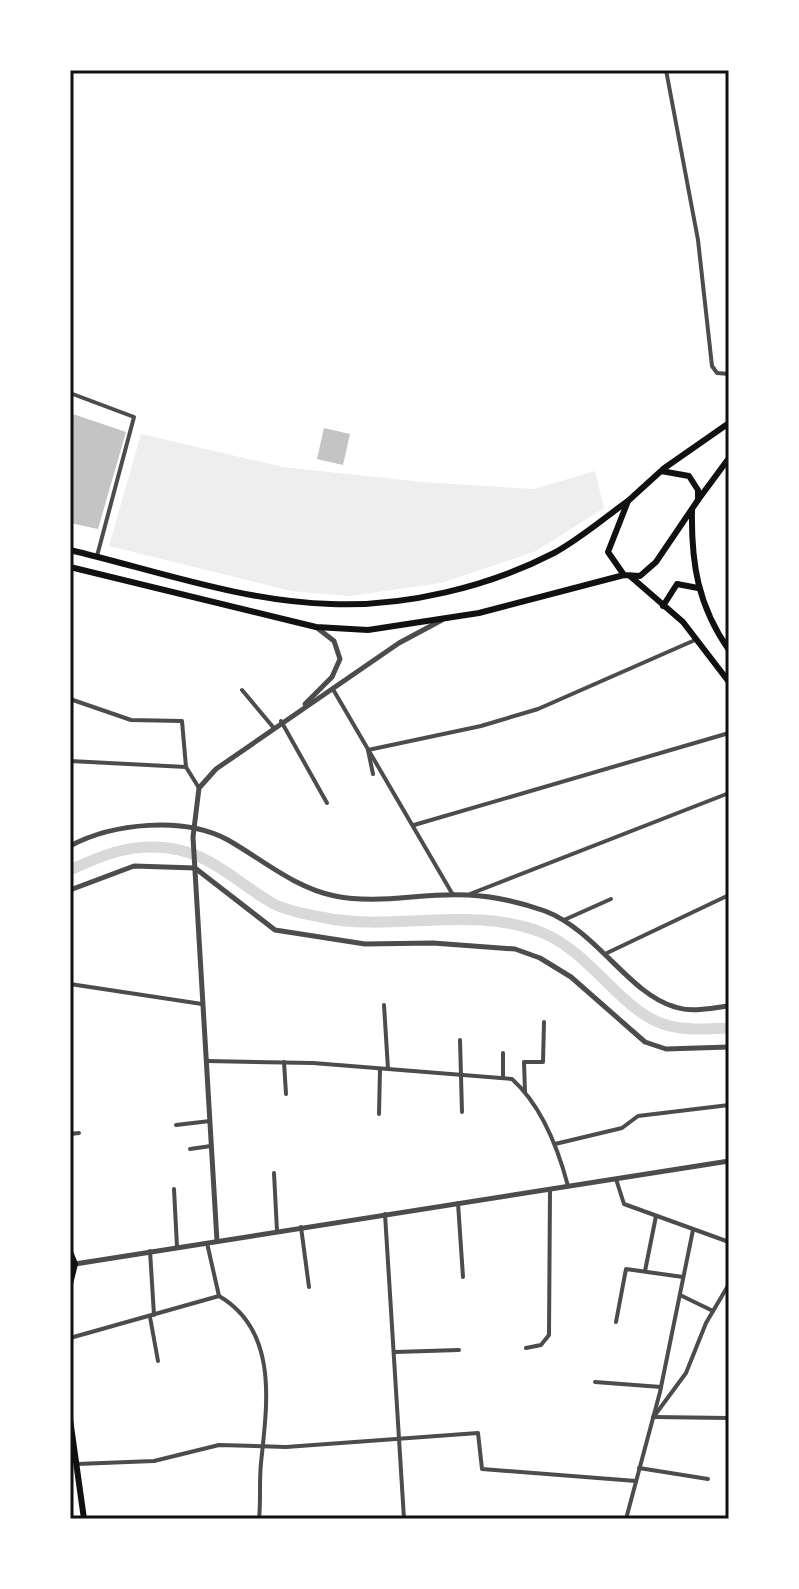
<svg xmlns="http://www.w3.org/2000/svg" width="799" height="1589" font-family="'Work Sans',sans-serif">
  <rect width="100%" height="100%" fill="#fff"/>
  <!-- green -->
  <path fill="#eee" d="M 141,434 L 283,467 L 421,482 L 534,489 L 595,471 L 604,508 L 536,551 L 441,583 L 350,596 L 291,591 L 109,546 Z"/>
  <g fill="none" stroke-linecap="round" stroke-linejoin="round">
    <!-- canal -->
    <path stroke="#d9d9d9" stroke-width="11" d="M 70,870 C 103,855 131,843 168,848 C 211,853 238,884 274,904 C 287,911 306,914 321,917 C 394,933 471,904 543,933 C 591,953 620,1009 663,1024 C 684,1031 708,1029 729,1028"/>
  </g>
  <!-- building -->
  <g fill="#c4c4c4">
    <path d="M 70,413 L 126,432 L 98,529 L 70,523 Z"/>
    <path d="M 324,428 L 350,434 L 343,465 L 317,459 Z"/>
  </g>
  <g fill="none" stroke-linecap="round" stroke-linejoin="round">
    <!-- minor -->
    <g stroke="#4c4c4c" stroke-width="4">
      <path d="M 666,70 L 698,240 L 712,366 L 717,373 L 729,374"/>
      <path d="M 70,393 L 134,417 L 97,556"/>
      <path d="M 242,690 L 273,727"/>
      <path d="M 334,691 L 453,895"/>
      <path d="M 70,699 L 131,720 L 182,721 L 186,767 L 199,788"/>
      <path d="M 281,721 L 327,803"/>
      <path d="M 70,761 L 186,767"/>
      <path d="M 373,774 L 368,750 L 481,726 L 538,709 L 695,640"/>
      <path d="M 414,825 L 729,733"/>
      <path d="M 470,894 L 729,793"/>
      <path d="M 564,920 L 611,899"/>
      <path d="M 607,953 L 729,895"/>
      <path d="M 70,984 L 202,1004"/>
      <path d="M 384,1005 L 388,1069"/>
      <path d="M 460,1040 L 462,1112"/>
      <path d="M 207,1061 L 313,1063 L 512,1079 C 542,1106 558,1148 568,1186"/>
      <path d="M 284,1062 L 286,1094"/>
      <path d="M 503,1076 L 503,1053"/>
      <path d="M 525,1092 L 524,1062 L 543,1062 L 544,1022"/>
      <path d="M 379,1114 L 380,1069"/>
      <path d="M 176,1125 L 210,1121"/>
      <path d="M 70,1134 L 79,1133"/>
      <path d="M 555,1144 L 622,1128 L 638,1116 L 729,1105"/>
      <path d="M 190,1149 L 211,1146"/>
      <path d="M 274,1173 L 277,1231"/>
      <path d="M 616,1179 L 624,1204 L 729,1242"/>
      <path d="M 174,1189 L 177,1247"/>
      <path d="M 458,1203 L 463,1277"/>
      <path d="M 385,1214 L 404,1519"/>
      <path d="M 301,1227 L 309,1287"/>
      <path d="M 207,1243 L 219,1296"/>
      <path d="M 150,1251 L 154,1315"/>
      <path d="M 645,1271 L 656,1216"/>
      <path d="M 680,1295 L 713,1311"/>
      <path d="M 219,1296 C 279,1331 267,1405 261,1463 C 259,1482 261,1501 259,1519"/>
      <path d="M 150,1317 L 158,1361"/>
      <path d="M 616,1322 L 626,1269 L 683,1277"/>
      <path d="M 70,1338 L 219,1296"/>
      <path d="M 526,1348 L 541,1345 L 549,1335 L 550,1189"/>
      <path d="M 395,1352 L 459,1350"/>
      <path d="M 595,1382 L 661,1387"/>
      <path d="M 655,1415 L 686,1373 L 706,1323 L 729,1284"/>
      <path d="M 653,1417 L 729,1418"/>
      <path d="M 77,1464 L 154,1461 L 219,1445 L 286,1447 L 478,1433 L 482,1469 L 636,1481"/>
      <path d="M 639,1468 L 708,1479"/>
      <path d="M 626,1519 L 660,1392 L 693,1230"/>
    </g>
    <!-- tertiary -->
    <g stroke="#4c4c4c" stroke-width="5">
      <path d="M 305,704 L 332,677 L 340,659 L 334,641 L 316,627"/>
      <path d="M 70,846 C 113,823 184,816 228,840 C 263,860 295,888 335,896 C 380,905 423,892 468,895 C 492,896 522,903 545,911 C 597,931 629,994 675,1007 C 693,1013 711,1008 729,1006"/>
      <path d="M 70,890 L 134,866 L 195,868 L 275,930 L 365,944 L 433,943 L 515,949 L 540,958 L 571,977 L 645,1042 L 666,1049 L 729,1047"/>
      <path d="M 217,1241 L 193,837 L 199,788 L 216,769 L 399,643 L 442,620"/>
      <path d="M 75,1264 L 729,1161"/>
    </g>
    <!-- secondary -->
    <g stroke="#111" stroke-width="6">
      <path d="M 663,469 L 729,423"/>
      <path d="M 698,500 L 729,458"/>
      <path d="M 692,510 C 691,563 698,606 729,650"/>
      <path d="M 70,550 C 154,570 244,602 331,604 C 405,607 488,587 554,553 C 580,539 604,518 628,501"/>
      <path d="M 70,567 L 316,627 L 368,630 L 479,613 L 624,575 L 640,576 L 656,562 L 698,500 L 698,490 L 689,476 L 661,471 L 628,501 L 608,552 L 624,575"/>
      <path d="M 630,576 L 683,622 L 729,682"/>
      <path d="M 663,606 L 677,584 L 698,588"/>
      <path d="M 70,1252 L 75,1264 L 70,1284"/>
      <path d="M 70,1419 L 84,1519"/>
    </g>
  </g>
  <!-- border -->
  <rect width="799" height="1589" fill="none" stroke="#ffffff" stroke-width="144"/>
  <rect x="72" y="72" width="655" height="1445" fill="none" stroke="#111" stroke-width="3"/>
</svg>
